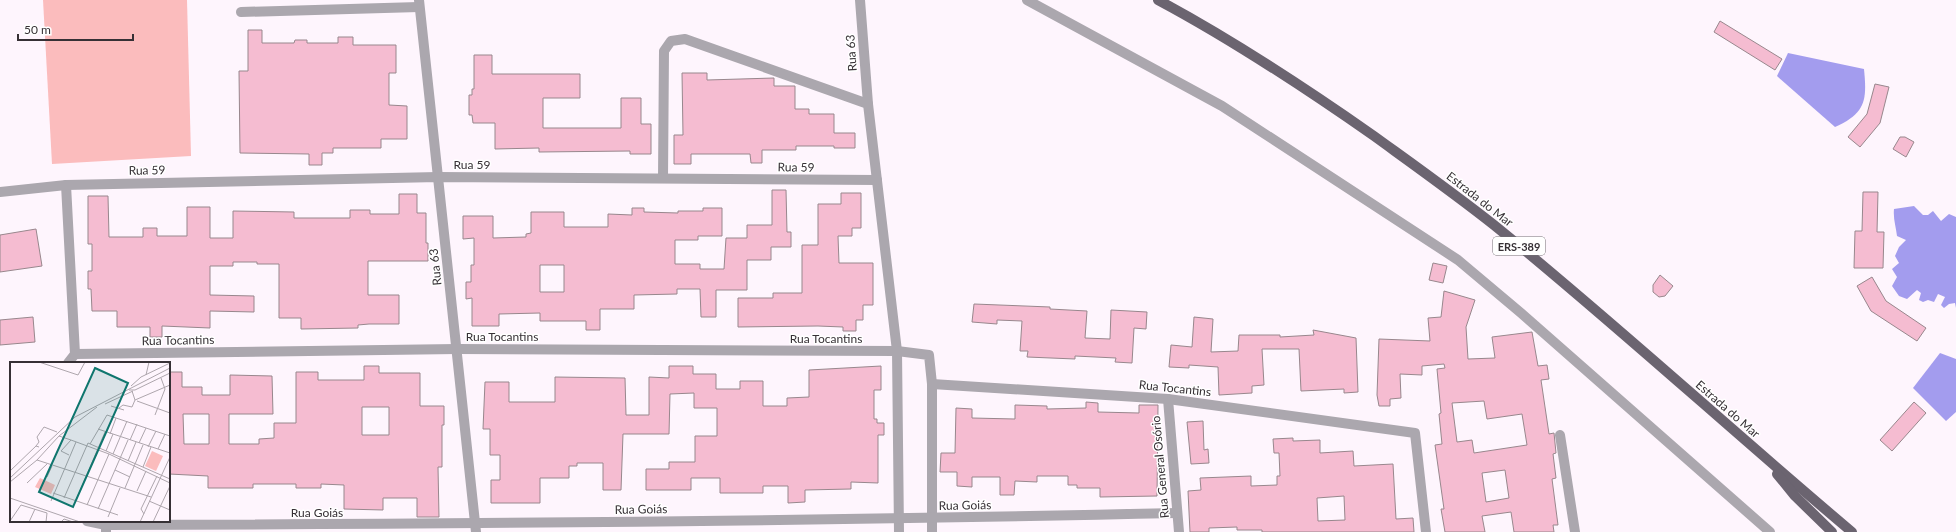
<svg xmlns="http://www.w3.org/2000/svg" width="1956" height="532" font-family="Lato,sans-serif">
  <rect width="100%" height="100%" fill="#fef5fd"/>
  <!-- green -->
  <path fill="#fbbcbd" d="M 43,0 L 187,0 L 191,156 L 52,164 Z"/>
  <!-- water -->
  <g fill="#a39cee">
    <path d="M 1788,53 L 1864,69 C 1867,100 1866,113 1835,127 L 1777,76 Z"/>
    <path d="M 1914,206 L 1923,215 L 1928,215 L 1933,211 L 1941,221 L 1949,214 L 1956,217 L 1956,308 L 1955,303 L 1949,304 L 1944,308 L 1941,305 L 1945,297 L 1938,294 L 1934,302 L 1928,300 L 1923,302 L 1919,300 L 1921,293 L 1917,290 L 1907,299 L 1899,296 L 1892,286 L 1897,277 L 1892,269 L 1899,263 L 1895,256 L 1899,247 L 1906,240 L 1897,236 C 1896,227 1893,219 1894,209 Z"/>
    <path d="M 1940,353 L 1956,359 L 1956,412 L 1946,421 L 1913,388 Z"/>
  </g>
  <!-- building -->
  <g fill="#f5bcd1" stroke="#98878d" fill-rule="evenodd">
    <path d="M 1720,21 L 1782,59 L 1775,70 L 1714,32 Z"/>
    <path d="M 248,30 L 262,30 L 262,43 L 294,43 L 295,40 L 307,40 L 307,43 L 338,43 L 338,37 L 353,37 L 353,45 L 396,45 L 396,73 L 389,73 L 389,105 L 407,106 L 407,139 L 381,139 L 381,148 L 333,148 L 333,153 L 322,153 L 322,165 L 309,165 L 309,154 L 240,153 L 239,71 L 248,71 Z"/>
    <path d="M 474,55 L 492,55 L 492,74 L 580,74 L 580,98 L 543,98 L 543,128 L 621,128 L 621,98 L 641,98 L 641,124 L 651,124 L 651,154 L 630,154 L 630,151 L 539,152 L 539,148 L 495,149 L 495,123 L 473,123 L 472,115 L 469,115 L 469,95 L 472,95 L 472,89 L 474,89 Z"/>
    <path d="M 682,73 L 707,73 L 707,80 L 774,78 L 774,86 L 795,86 L 795,109 L 809,109 L 809,114 L 834,114 L 834,133 L 855,133 L 855,148 L 834,148 L 834,146 L 796,146 L 796,150 L 762,150 L 762,163 L 751,163 L 750,154 L 691,154 L 691,164 L 674,164 L 674,135 L 683,135 Z"/>
    <path d="M 1875,84 L 1889,87 L 1880,123 L 1860,147 L 1848,137 L 1867,114 Z"/>
    <path d="M 1900,137 L 1905,137 L 1914,142 L 1906,157 L 1893,149 Z"/>
    <path d="M 772,190 L 786,190 L 787,232 L 791,232 L 791,247 L 771,247 L 771,260 L 747,260 L 747,290 L 716,290 L 716,317 L 701,317 L 700,289 L 677,289 L 677,294 L 634,295 L 634,309 L 600,309 L 600,330 L 586,330 L 586,321 L 540,321 L 540,313 L 499,314 L 499,326 L 472,326 L 472,298 L 466,299 L 466,282 L 471,282 L 471,265 L 474,265 L 474,238 L 463,239 L 463,216 L 493,216 L 493,238 L 526,237 L 526,234 L 531,233 L 531,212 L 564,212 L 564,227 L 608,227 L 608,214 L 632,215 L 632,208 L 644,208 L 644,212 L 678,213 L 678,211 L 703,211 L 703,208 L 722,208 L 722,236 L 698,236 L 698,240 L 675,240 L 675,264 L 700,264 L 700,269 L 724,269 L 726,238 L 747,238 L 747,225 L 772,225 ZM 540,265 L 564,265 L 564,292 L 540,292 Z"/>
    <path d="M 1863,192 L 1878,192 L 1877,232 L 1884,232 L 1883,268 L 1854,268 L 1855,231 L 1862,231 Z"/>
    <path d="M 841,193 L 861,193 L 861,228 L 852,228 L 852,236 L 838,236 L 839,263 L 873,263 L 873,305 L 863,305 L 863,320 L 856,320 L 856,331 L 843,331 L 843,327 L 818,326 L 738,327 L 738,298 L 773,298 L 773,293 L 802,293 L 802,245 L 818,245 L 818,204 L 841,204 Z"/>
    <path d="M 399,194 L 417,194 L 417,213 L 426,213 L 426,243 L 428,243 L 428,261 L 368,261 L 368,295 L 399,295 L 399,324 L 369,324 L 358,325 L 358,328 L 301,329 L 301,318 L 279,318 L 279,264 L 257,264 L 257,262 L 233,262 L 233,266 L 210,266 L 210,295 L 254,296 L 254,312 L 210,311 L 210,328 L 162,326 L 162,337 L 150,337 L 150,327 L 117,327 L 117,311 L 92,311 L 91,289 L 88,289 L 88,271 L 92,271 L 92,244 L 88,244 L 88,196 L 108,196 L 109,237 L 143,237 L 143,228 L 157,228 L 157,236 L 187,236 L 187,207 L 210,207 L 210,238 L 233,238 L 233,211 L 294,212 L 294,218 L 350,218 L 350,210 L 370,210 L 370,214 L 399,214 Z"/>
    <path d="M 36,229 L 42,266 L 0,272 L 0,235 Z"/>
    <path d="M 1433,263 L 1447,266 L 1443,283 L 1429,280 Z"/>
    <path d="M 1660,275 L 1673,286 L 1665,296 L 1659,297 L 1653,292 L 1653,285 Z"/>
    <path d="M 1872,277 L 1886,301 L 1926,328 L 1917,341 L 1871,311 L 1857,286 Z"/>
    <path d="M 1444,291 L 1475,300 L 1466,327 L 1468,359 L 1495,358 L 1492,337 L 1532,332 L 1538,366 L 1547,365 L 1549,379 L 1541,380 L 1549,434 L 1554,433 L 1556,453 L 1553,454 L 1556,478 L 1552,479 L 1558,525 L 1553,525 L 1554,532 L 1514,532 L 1511,512 L 1482,516 L 1485,532 L 1445,532 L 1441,509 L 1444,509 L 1435,445 L 1442,444 L 1439,414 L 1441,413 L 1437,369 L 1445,368 L 1444,364 L 1422,366 L 1422,375 L 1400,374 L 1401,398 L 1390,399 L 1390,406 L 1379,406 L 1377,395 L 1379,339 L 1430,341 L 1428,318 L 1441,317 ZM 1484,401 L 1487,419 L 1522,414 L 1527,445 L 1474,453 L 1472,440 L 1457,442 L 1452,403 ZM 1505,470 L 1509,498 L 1486,502 L 1482,473 Z"/>
    <path d="M 974,304 L 1050,307 L 1050,309 L 1087,311 L 1085,338 L 1110,339 L 1111,310 L 1147,312 L 1146,329 L 1134,328 L 1132,363 L 1115,362 L 1116,358 L 1075,356 L 1075,359 L 1027,357 L 1028,351 L 1020,351 L 1022,321 L 997,320 L 997,324 L 972,322 Z"/>
    <path d="M 33,317 L 35,342 L 0,345 L 0,320 Z"/>
    <path d="M 1194,317 L 1213,319 L 1211,352 L 1238,351 L 1239,335 L 1280,335 L 1280,337 L 1314,335 L 1313,330 L 1356,338 L 1358,392 L 1344,393 L 1344,389 L 1301,391 L 1299,349 L 1262,349 L 1264,385 L 1252,386 L 1252,393 L 1219,395 L 1218,367 L 1189,365 L 1189,368 L 1169,367 L 1171,345 L 1192,347 Z"/>
    <path d="M 364,366 L 379,366 L 379,373 L 420,373 L 420,406 L 444,406 L 444,425 L 442,425 L 442,467 L 438,467 L 439,517 L 417,517 L 417,498 L 383,498 L 383,510 L 344,509 L 344,485 L 321,484 L 321,488 L 296,488 L 296,484 L 253,484 L 253,488 L 208,488 L 208,476 L 169,474 L 169,372 L 182,372 L 182,387 L 202,387 L 202,395 L 230,395 L 230,375 L 272,376 L 273,414 L 229,414 L 229,444 L 259,444 L 259,439 L 274,438 L 274,423 L 296,423 L 296,372 L 318,372 L 318,380 L 364,380 ZM 362,407 L 389,407 L 389,435 L 362,435 ZM 183,414 L 209,414 L 209,444 L 184,444 Z"/>
    <path d="M 669,366 L 693,366 L 693,374 L 716,374 L 716,389 L 740,389 L 740,381 L 763,381 L 763,406 L 787,406 L 787,398 L 809,397 L 809,370 L 881,366 L 881,390 L 874,390 L 874,419 L 877,419 L 877,423 L 884,423 L 884,435 L 878,435 L 878,483 L 851,482 L 851,489 L 805,490 L 805,502 L 788,503 L 788,486 L 763,486 L 763,493 L 720,493 L 720,478 L 691,478 L 691,490 L 646,490 L 646,469 L 669,469 L 669,462 L 695,462 L 695,436 L 717,436 L 717,408 L 694,408 L 694,393 L 670,394 L 669,434 L 623,434 L 621,490 L 603,490 L 603,463 L 577,463 L 577,466 L 569,466 L 569,478 L 540,478 L 540,503 L 491,503 L 491,480 L 500,480 L 500,455 L 490,455 L 490,429 L 483,429 L 485,382 L 509,382 L 509,402 L 555,402 L 555,377 L 625,378 L 626,415 L 649,415 L 649,377 L 669,378 Z"/>
    <path d="M 1086,402 L 1098,403 L 1098,412 L 1139,413 L 1139,405 L 1158,405 L 1157,496 L 1100,497 L 1100,488 L 1077,488 L 1077,485 L 1068,485 L 1068,476 L 1037,476 L 1037,482 L 1015,481 L 1014,495 L 1000,495 L 1000,477 L 972,477 L 972,487 L 957,486 L 957,472 L 940,472 L 941,453 L 955,453 L 956,408 L 972,409 L 972,418 L 1015,419 L 1015,405 L 1047,406 L 1047,409 L 1086,408 Z"/>
    <path d="M 1914,402 L 1926,413 L 1892,451 L 1880,440 Z"/>
    <path d="M 1203,421 L 1204,450 L 1208,449 L 1209,463 L 1191,464 L 1187,422 Z"/>
    <path d="M 1293,438 L 1293,441 L 1320,440 L 1320,453 L 1353,451 L 1354,466 L 1393,464 L 1396,519 L 1413,518 L 1414,532 L 1262,532 L 1262,530 L 1237,530 L 1237,527 L 1209,528 L 1209,532 L 1190,532 L 1188,491 L 1201,490 L 1200,478 L 1251,476 L 1251,486 L 1277,485 L 1277,476 L 1280,476 L 1279,453 L 1274,453 L 1273,439 ZM 1344,496 L 1345,520 L 1318,521 L 1317,498 Z"/>
  </g>
  <g fill="none" stroke-linecap="round" stroke-linejoin="round">
    <!-- minor -->
    <g stroke="#aba7ae" stroke-width="10">
      <path d="M 419,0 L 476,532"/>
      <path d="M 860,0 L 868,104"/>
      <path d="M 1027,0 L 1222,106 L 1458,260 L 1521,313 L 1770,532"/>
      <path d="M 241,12 L 419,7"/>
      <path d="M 663,178 L 664,51 L 671,41 L 685,39 L 868,104 L 897,351 L 899,532"/>
      <path d="M 66,185 L 75,354 L 68,363"/>
      <path d="M 0,192 L 66,185 L 438,177 L 877,180"/>
      <path d="M 75,354 L 457,349 L 897,351 L 929,355 L 932,384 L 932,532"/>
      <path d="M 932,384 L 1168,399 L 1415,433 L 1426,532"/>
      <path d="M 1168,399 L 1179,532"/>
      <path d="M 1560,435 L 1575,532"/>
      <path d="M 87,521 L 106,525 L 106,532"/>
      <path d="M 106,525 C 463,524 820,521 1177,513"/>
    </g>
    <!-- major -->
    <g stroke="#6b6470" stroke-width="10">
      <path d="M 1158,0 C 1233,40 1304,87 1374,136 C 1414,165 1455,194 1494,225 C 1616,324 1732,431 1852,532"/>
      <path d="M 1777,474 L 1795,496 L 1832,532"/>
    </g>
  </g>
  <g text-anchor="middle" dominant-baseline="central" stroke-width="3" stroke-linejoin="round" paint-order="stroke">
    <!-- shield labels -->
    <rect fill="#fff" stroke="#726e72" stroke-width="1" x="1493" y="237" width="52" height="18" rx="3"/>
    <g font-size="11" font-weight="bold" fill="#363035">
      <text x="1519" y="246">ERS-389</text>
    </g>
    <!-- street labels -->
    <g font-size="12" fill="#363035" stroke="#fff">
      <text transform="translate(851 53) rotate(-94)">Rua 63</text>
      <text x="472" y="164">Rua 59</text>
      <text transform="translate(796 167) rotate(1)">Rua 59</text>
      <text transform="translate(147 170) rotate(-1)">Rua 59</text>
      <text transform="translate(1480 199) rotate(38)">Estrada do Mar</text>
      <text transform="translate(435 267) rotate(-96)">Rua 63</text>
      <text x="502" y="336">Rua Tocantins</text>
      <text x="826" y="338">Rua Tocantins</text>
      <text transform="translate(178 340) rotate(-1)">Rua Tocantins</text>
      <text transform="translate(1175 388) rotate(6)">Rua Tocantins</text>
      <text transform="translate(1728 409) rotate(41)">Estrada do Mar</text>
      <text transform="translate(1160 467) rotate(-95)">Rua General Osório</text>
      <text transform="translate(965 505) rotate(-1)">Rua Goiás</text>
      <text transform="translate(641 509) rotate(-1)">Rua Goiás</text>
      <text x="317" y="512">Rua Goiás</text>
    </g>
  </g>
  <!-- overview -->
  <g transform="translate(10 362)">
    <rect width="160" height="160" fill="#fef5fd"/>
    <path d="M 142,89 L 153,94 L 146,109 L 135,104 ZM 30,116 L 45,123 L 41,132 L 25,125 Z" fill="#fbbcbd"/>
    <path fill="none" stroke="#aea6ad" stroke-width="1" d="M 29,0 L 68,13 L 75,0M 136,13 L 139,0M 121,24 L 131,15 L 160,1M 119,28 L 125,28 L 160,11M 125,38 L 160,23M 127,39 L 160,51M 95,42 L 123,29M 101,44 L 114,48M 109,46 L 113,43 L 122,45 L 125,38 L 122,29M 145,53 L 155,27 L 151,16M 88,67 L 160,91M 100,72 L 106,56M 49,74 L 87,45M 61,78 L 49,74 L 27,98 L 141,135M 120,78 L 127,62M 129,81 L 136,66M 80,82 L 97,53 L 160,74M 26,84 L 29,80 L 27,75 L 34,65 L 47,70M 138,85 L 146,69M 148,87 L 155,72M 96,89 L 103,72M 103,92 L 117,59M 59,93 L 51,89 L 61,78 L 99,92 L 160,121M 118,99 L 126,80M 133,105 L 141,85M 105,108 L 120,115M 0,109 L 26,84 L 29,85M 37,115 L 42,104M 0,116 L 65,55 L 160,6M 0,120 L 27,98M 17,121 L 37,102M 115,126 L 133,83M 127,129 L 136,109M 43,131 L 108,153M 0,136 L 70,160M 54,136 L 78,81 L 160,117M 66,138 L 95,70M 41,139 L 66,80M 139,139 L 160,148M 77,143 L 99,92M 88,147 L 118,78M 134,152 L 131,147 L 147,114M 98,155 L 110,126M 0,159 L 11,143 L 37,151 L 36,160M 19,160 L 25,147M 51,160 L 54,157 L 63,160M 130,160 L 160,95M 143,160 L 160,124"/>
    <path fill="#0f766e" fill-opacity="0.15" stroke="#0f766e" stroke-width="2" d="M 85,6 L 118,21 L 63,145 L 29,130 Z"/>
    <rect width="160" height="160" fill="none" stroke="#363035" stroke-width="2"/>
  </g>
  <!-- scale -->
  <path d="M18 34v6h115v-6" fill="none" stroke="#363035" stroke-width="2"/>
  <text x="24" y="34" font-size="12" fill="#363035" stroke="#ffffff" stroke-width="3" paint-order="stroke">50 m</text>
</svg>
